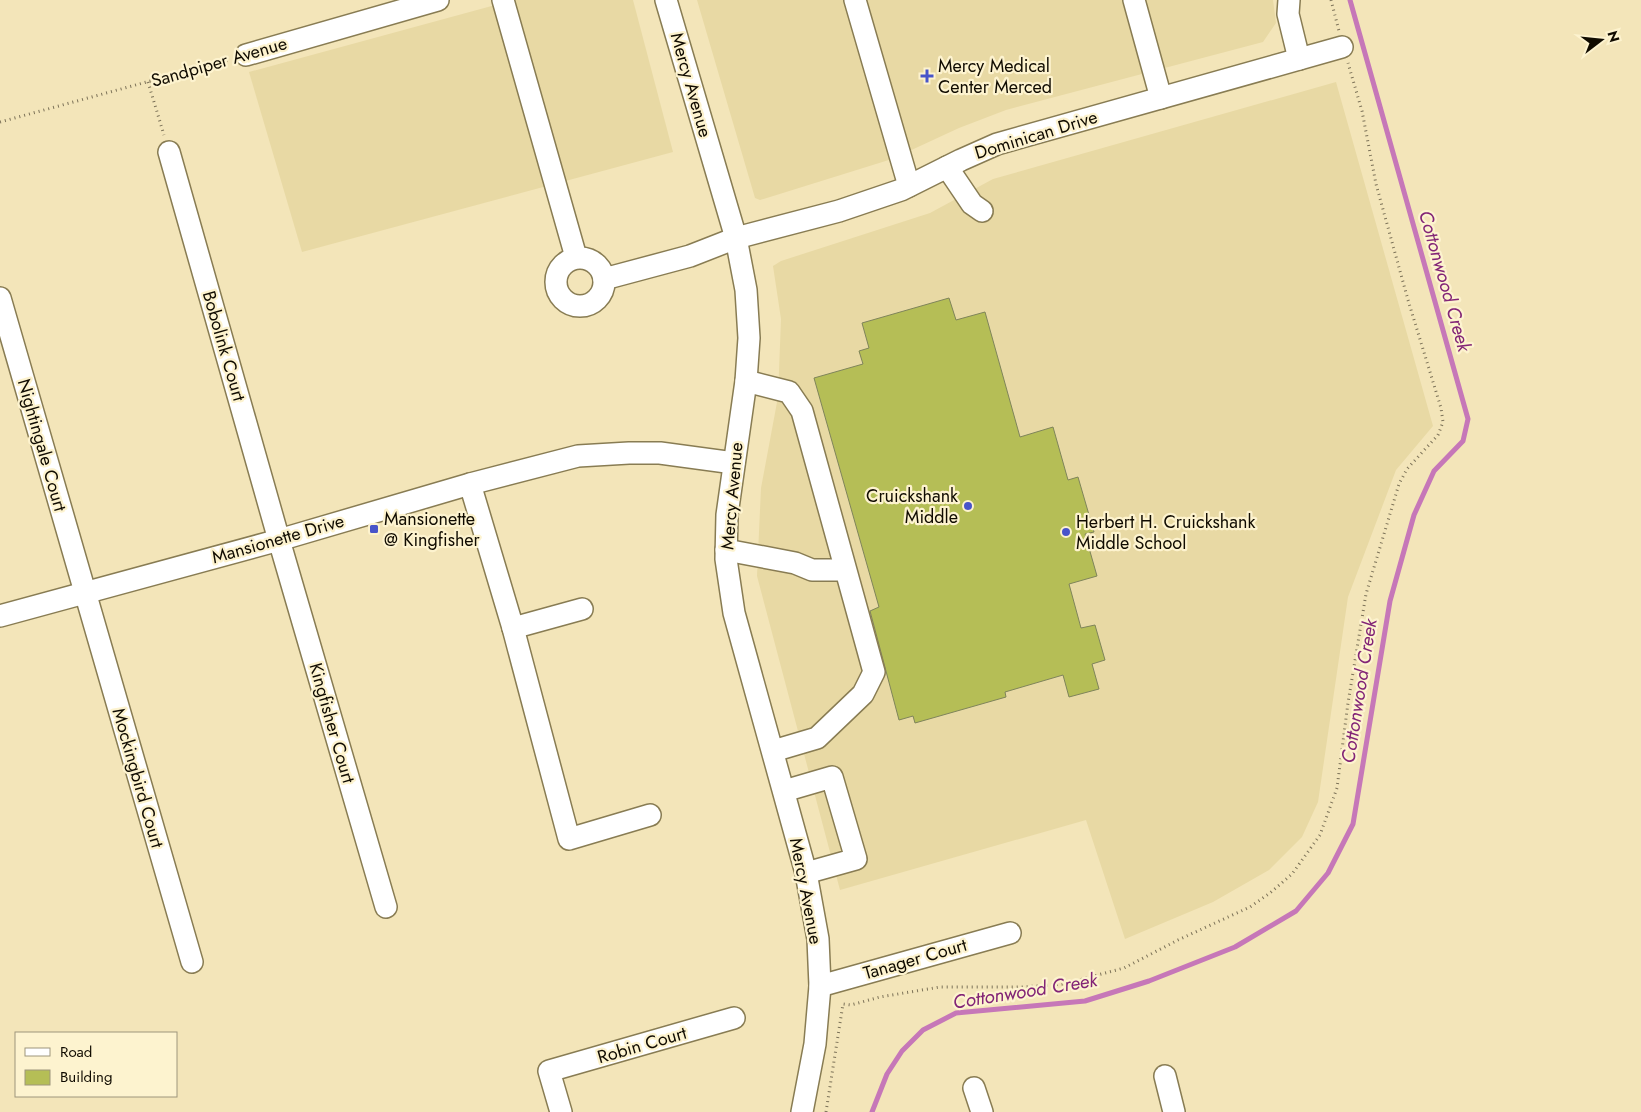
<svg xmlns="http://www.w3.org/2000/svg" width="1641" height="1112" font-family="Jost,sans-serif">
  <rect width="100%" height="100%" fill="#f3e5b9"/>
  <!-- built -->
  <g fill="#e8d9a4">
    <path d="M 514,0 L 633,0 L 673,152 L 302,252 L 249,72 Z"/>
    <path d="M 697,0 L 1273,0 L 1276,23 L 1263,42 L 1006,110 L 959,128 L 892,159 L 760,200 L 755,198 Z"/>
    <path d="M 1336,82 L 1433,426 L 1396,470 L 1348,597 L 1318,802 L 1302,837 L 1269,870 L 1213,902 L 1125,939 L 1086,820 L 840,890 L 757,576 L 761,488 L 778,397 L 781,319 L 773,266 L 781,261 L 930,213 L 993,179 Z"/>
  </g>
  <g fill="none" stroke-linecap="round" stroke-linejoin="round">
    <!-- stream -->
    <path stroke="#c677b8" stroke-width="5" d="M 872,1112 L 887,1074 L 902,1051 L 923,1030 L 956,1013 L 1085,1001 L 1149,981 L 1235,947 L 1296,911 L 1328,873 L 1353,824 L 1390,601 L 1414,515 L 1434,471 L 1463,441 L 1468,419 L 1350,0"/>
  </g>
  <!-- building -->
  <path fill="#b5be56" stroke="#7f845a" d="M 949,298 L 956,320 L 985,312 L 1020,437 L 1053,427 L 1068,480 L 1078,477 L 1094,532 L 1085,534 L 1097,576 L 1069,584 L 1081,628 L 1095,625 L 1105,660 L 1092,664 L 1099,689 L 1069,697 L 1063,675 L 1005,692 L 1006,697 L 915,723 L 913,716 L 899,720 L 870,611 L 879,607 L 814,378 L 863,364 L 859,351 L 869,348 L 862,323 Z"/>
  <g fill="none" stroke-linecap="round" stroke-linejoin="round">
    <!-- minor casing -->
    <g stroke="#887c53" stroke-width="24">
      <g id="minor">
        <path d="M 503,0 L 576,257"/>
        <path d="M 666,0 L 736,238 L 746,290 L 749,338 L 746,381 L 727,515 L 726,559 L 734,613 L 806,873 L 818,939 L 820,986 L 815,1044 L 802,1112"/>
        <path d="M 855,0 L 909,186"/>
        <path d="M 1134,0 L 1161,98"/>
        <path d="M 1289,0 L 1288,14 L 1299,59"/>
        <path d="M 246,55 L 438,0"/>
        <path d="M 169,152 L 279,540 L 386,907"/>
        <path d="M 947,167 L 972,204 L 982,211"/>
        <circle cx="580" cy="282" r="24"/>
        <path d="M 604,279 L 690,256 L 736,238 L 839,211 L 901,190 L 961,160 L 997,144 L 1342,47"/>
        <path d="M 0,298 L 192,962"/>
        <path d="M 746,381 L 789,392 L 802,411 L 874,672 L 863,694 L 817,738 L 773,751"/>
        <path d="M 470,484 L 513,628 L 569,839 L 650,815"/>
        <path d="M 726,550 L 795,563 L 812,570 L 845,570"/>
        <path d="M 0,616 L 279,540 L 470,484 L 578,456 L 629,453 L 660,453 L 734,463"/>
        <path d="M 513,628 L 582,609"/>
        <path d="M 784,791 L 832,777 L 856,859 L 806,873"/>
        <path d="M 820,986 L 1010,933"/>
        <path d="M 1165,1076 L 1174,1112"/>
        <path d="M 974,1088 L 982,1112"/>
        <path d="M 561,1112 L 549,1071 L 734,1018"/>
      </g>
    </g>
    <!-- path -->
    <g stroke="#7c7258" stroke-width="3" stroke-dasharray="1 4" stroke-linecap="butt">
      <path d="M 1331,0 L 1339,31"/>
      <path d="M 148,82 L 164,135"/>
      <path d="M 0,122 L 231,59"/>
      <path d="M 826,1112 L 843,1004 L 851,1005 L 880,997 L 940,987 L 1023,987 L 1064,984 L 1124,968 L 1178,940 L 1250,907 L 1270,893 L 1292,874 L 1320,835 L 1337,788 L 1348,703 L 1366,594 L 1399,484 L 1407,469 L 1438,435 L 1443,422 L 1441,408 L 1408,300 L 1376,184 L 1362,111 L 1348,63"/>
    </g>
    <!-- minor -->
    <use href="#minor" stroke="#fff" stroke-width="21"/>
  </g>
  <!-- markers -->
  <g fill="#4854c9" stroke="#fdf3cf" stroke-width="2">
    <path d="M924.5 68.5h5v5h5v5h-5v5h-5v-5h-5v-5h5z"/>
    <circle cx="968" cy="506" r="5"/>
    <rect x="369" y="524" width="10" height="10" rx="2.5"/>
    <circle cx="1066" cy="532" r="5"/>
  </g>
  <g text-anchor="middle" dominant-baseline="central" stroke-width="4.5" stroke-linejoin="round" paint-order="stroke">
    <!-- street labels -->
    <g font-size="18" fill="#100b00" stroke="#fdf3cf">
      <text transform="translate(219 62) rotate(-16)">Sandpiper Avenue</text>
      <text transform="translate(691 85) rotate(74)">Mercy Avenue</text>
      <text transform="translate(1036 135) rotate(-17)">Dominican Drive</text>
      <text transform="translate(224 346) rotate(74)">Bobolink Court</text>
      <text transform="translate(42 445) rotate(74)">Nightingale Court</text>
      <text transform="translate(732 496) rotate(-85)">Mercy Avenue</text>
      <text transform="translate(278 539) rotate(-16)">Mansionette Drive</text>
      <text transform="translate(332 723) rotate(74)">Kingfisher Court</text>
      <text transform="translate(138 778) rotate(74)">Mockingbird Court</text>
      <text transform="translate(806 891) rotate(79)">Mercy Avenue</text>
      <text transform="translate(915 959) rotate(-16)">Tanager Court</text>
      <text transform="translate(642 1045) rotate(-16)">Robin Court</text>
    </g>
    <!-- poi labels -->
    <g font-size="18" fill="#100b00" stroke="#fdf3cf" text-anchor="start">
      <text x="938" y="66">Mercy Medical<tspan x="938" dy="21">Center Merced</tspan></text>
      <text x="958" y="496" text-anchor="end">Cruickshank<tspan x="958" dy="21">Middle</tspan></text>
      <text x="384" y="519">Mansionette<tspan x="384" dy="21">@ Kingfisher</tspan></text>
      <text x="1076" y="522">Herbert H. Cruickshank<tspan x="1076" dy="21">Middle School</tspan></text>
    </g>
    <!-- water labels -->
    <g font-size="19" font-style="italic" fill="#822476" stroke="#fdf3cf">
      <text transform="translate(1445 281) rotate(74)">Cottonwood Creek</text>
      <text transform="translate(1359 691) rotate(-81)">Cottonwood Creek</text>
      <text transform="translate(1025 991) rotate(-9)">Cottonwood Creek</text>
    </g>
  </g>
  <!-- legend -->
  <rect x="15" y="1032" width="162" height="65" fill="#fdf3cf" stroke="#9e967c"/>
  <rect x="25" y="1048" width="25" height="8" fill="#ffffff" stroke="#9e967c"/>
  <text x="60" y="1057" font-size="15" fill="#100b00">Road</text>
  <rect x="25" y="1070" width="25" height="15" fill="#b5be56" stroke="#9e967c"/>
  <text x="60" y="1082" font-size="15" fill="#100b00">Building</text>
  <!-- north arrow -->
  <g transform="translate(1601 40) rotate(74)" stroke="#fdf3cf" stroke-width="4" paint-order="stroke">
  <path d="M0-4L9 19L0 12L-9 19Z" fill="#100b00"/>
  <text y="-8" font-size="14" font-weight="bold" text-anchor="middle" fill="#100b00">N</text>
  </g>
</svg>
